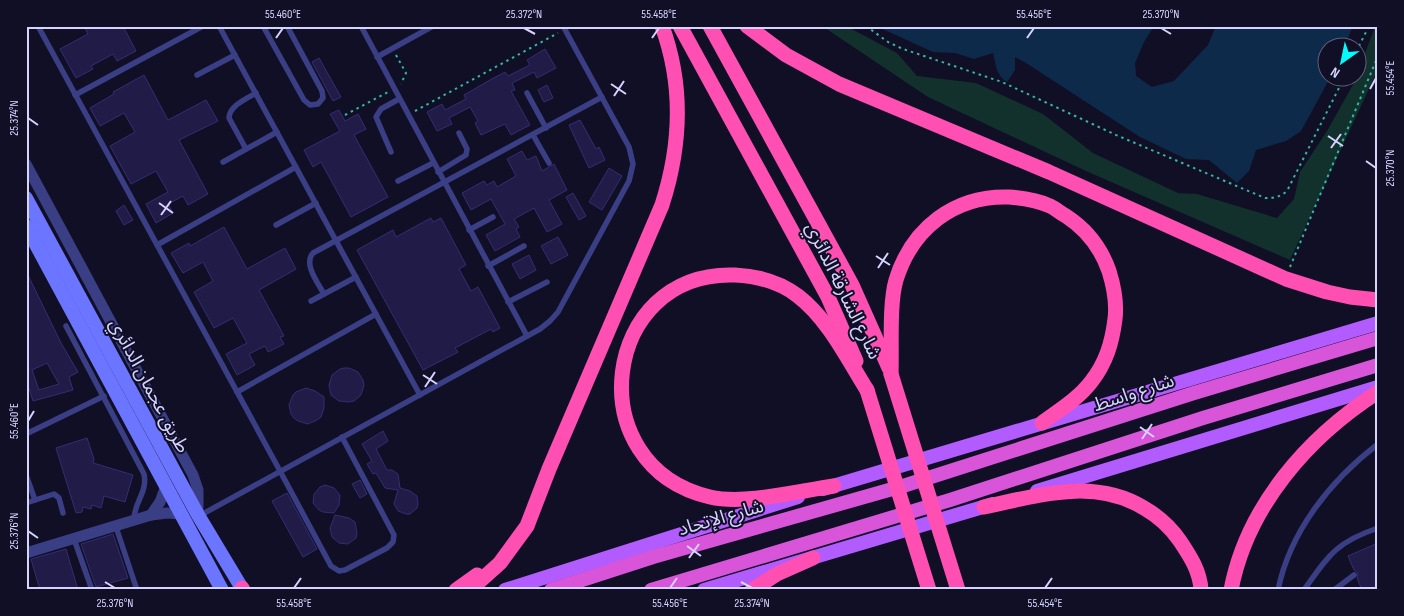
<svg xmlns="http://www.w3.org/2000/svg" width="1404" height="616" font-family="'Sofia Sans Condensed','Noto Sans Arabic',sans-serif">
  <rect width="100%" height="100%" fill="#110f26"/>
  <!-- green -->
  <path fill="#12302c" d="M 822,26 L 846,26 L 897,53 L 917,76 L 976,83 L 1043,114 L 1093,153 L 1178,193 L 1197,194 L 1277,218 L 1294,199 L 1300,172 L 1327,131 L 1355,81 L 1375,26 L 1378,26 L 1378,69 L 1290,260 L 1086,171 L 928,97 Z"/>
  <!-- water -->
  <path fill="#0e2a4b" d="M 876,26 L 1154,26 L 1144,42 L 1135,63 L 1136,76 L 1152,87 L 1174,81 L 1208,45 L 1216,26 L 1353,26 L 1344,47 L 1326,48 L 1326,78 L 1330,78 L 1301,131 L 1286,141 L 1256,150 L 1249,171 L 1237,183 L 1209,160 L 1186,159 L 1140,137 L 1026,63 L 1015,57 L 1015,70 L 1007,82 C 996,75 996,65 993,53 L 974,59 L 955,53 L 933,52 Z"/>
  <!-- building -->
  <g fill="#201b47" stroke="#342d73" fill-rule="evenodd">
    <path d="M 84,26 L 123,26 L 136,51 L 117,61 L 113,54 L 91,66 L 93,69 L 76,78 L 60,49 L 88,34 Z"/>
    <path d="M 545,49 L 556,68 L 537,78 L 534,72 L 512,83 L 515,90 L 511,91 L 530,125 L 511,135 L 505,124 L 481,135 L 475,123 L 478,121 L 470,107 L 449,118 L 452,124 L 437,131 L 427,112 L 442,104 L 445,110 L 466,99 L 464,95 L 490,80 L 505,72 L 508,76 L 530,65 L 527,60 Z"/>
    <path d="M 319,58 L 341,97 L 333,101 L 312,62 Z"/>
    <path d="M 144,75 L 168,120 L 206,100 L 218,121 L 179,140 L 208,194 L 188,205 L 183,196 L 168,204 L 173,213 L 156,223 L 146,204 L 168,192 L 156,171 L 131,184 L 110,146 L 135,132 L 124,113 L 100,126 L 90,108 L 114,94 L 113,92 Z"/>
    <path d="M 547,85 L 553,98 L 544,102 L 538,90 Z"/>
    <path d="M 339,110 L 345,121 L 358,114 L 366,129 L 354,135 L 388,197 L 351,217 L 321,162 L 313,167 L 304,150 L 340,131 L 330,114 Z"/>
    <path d="M 580,120 L 596,149 L 599,147 L 605,160 L 589,168 L 569,125 Z"/>
    <path d="M 522,151 L 527,160 L 536,156 L 542,171 L 554,164 L 567,190 L 549,200 L 562,224 L 547,232 L 534,208 L 514,219 L 519,227 L 516,229 L 520,237 L 495,251 L 486,235 L 505,224 L 491,199 L 471,210 L 462,193 L 484,181 L 487,185 L 494,181 L 497,187 L 516,176 L 507,159 Z"/>
    <path d="M 609,168 L 622,176 L 602,210 L 589,202 Z"/>
    <path d="M 573,193 L 586,216 L 579,220 L 566,197 Z"/>
    <path d="M 124,205 L 133,220 L 124,225 L 116,211 Z"/>
    <path d="M 431,218 L 433,222 L 441,218 L 466,265 L 459,269 L 471,291 L 478,287 L 500,328 L 493,332 L 491,329 L 455,348 L 458,352 L 423,370 L 357,250 L 393,230 L 396,237 Z"/>
    <path d="M 224,227 L 247,269 L 285,248 L 296,269 L 259,290 L 284,336 L 280,337 L 284,344 L 268,352 L 265,346 L 249,354 L 255,365 L 237,375 L 226,354 L 247,343 L 233,318 L 214,328 L 194,292 L 213,281 L 203,262 L 183,273 L 171,253 L 189,243 L 190,246 Z"/>
    <path d="M 558,237 L 568,255 L 551,264 L 541,246 Z"/>
    <path d="M 529,255 L 536,270 L 520,279 L 512,264 Z"/>
    <path d="M 26,271 L 61,343 L 78,372 L 69,377 L 73,390 L 33,401 L 29,388 L 26,389 ZM 47,363 L 59,384 L 39,390 L 32,370 Z"/>
    <path d="M 344,368 L 349,368 L 358,372 L 363,380 L 364,385 L 361,395 L 354,401 L 349,402 L 339,401 L 331,395 L 329,385 L 332,375 L 340,369 Z"/>
    <path d="M 306,388 L 315,391 L 324,397 L 324,408 L 321,417 L 317,420 L 308,424 L 298,421 L 294,418 L 291,414 L 289,405 L 293,395 L 296,392 Z"/>
    <path d="M 383,431 L 388,441 L 376,449 L 387,470 L 392,470 L 398,474 L 400,488 L 410,491 L 417,496 L 418,504 L 417,508 L 410,514 L 406,514 L 398,511 L 394,504 L 398,490 L 385,488 L 376,473 L 373,474 L 367,464 L 372,461 L 362,444 Z"/>
    <path d="M 87,438 L 94,459 L 93,463 L 133,475 L 125,502 L 104,496 L 101,508 L 92,505 L 91,509 L 83,507 L 82,512 L 76,513 L 56,448 Z"/>
    <path d="M 360,480 L 367,494 L 360,498 L 352,484 Z"/>
    <path d="M 325,485 L 334,488 L 340,495 L 339,505 L 334,513 L 323,512 L 319,510 L 313,503 L 314,494 L 320,487 Z"/>
    <path d="M 287,493 L 317,549 L 303,557 L 272,501 Z"/>
    <path d="M 335,515 L 349,518 L 355,522 L 357,533 L 356,538 L 348,544 L 339,543 L 332,537 L 330,528 Z"/>
    <path d="M 113,534 L 128,578 L 96,587 L 81,544 Z"/>
    <path d="M 1378,543 L 1378,588 L 1373,590 L 1362,590 L 1357,578 L 1358,573 L 1354,570 L 1348,556 Z"/>
    <path d="M 66,549 L 78,590 L 40,590 L 31,559 Z"/>
  </g>
  <g fill="none" stroke-linecap="round" stroke-linejoin="round">
    <!-- path -->
    <g stroke="#2fb8a3" stroke-width="2" stroke-dasharray="2.5 4" stroke-linecap="butt">
      <path d="M 866,26 L 888,42 L 903,49 L 1002,82 L 1116,135 L 1265,198 C 1274,198 1280,197 1287,191 L 1344,78"/>
      <path d="M 1356,52 L 1369,26"/>
      <path d="M 396,55 L 406,73 L 401,84"/>
      <path d="M 415,111 L 558,33"/>
      <path d="M 345,115 L 388,92"/>
      <path d="M 1290,267 L 1378,56"/>
    </g>
    <!-- service -->
    <g stroke="#3a3e85" stroke-width="5.5">
      <path d="M 38,26 L 280,471 L 331,566 L 339,571 L 345,570 L 387,548 L 393,542 L 394,535 L 342,437"/>
      <path d="M 219,26 L 420,395"/>
      <path d="M 263,26 L 304,100 L 310,105 L 318,104 L 323,98 L 322,91 L 287,26"/>
      <path d="M 361,26 L 527,336"/>
      <path d="M 377,57 L 433,26"/>
      <path d="M 197,75 L 235,55"/>
      <path d="M 527,93 L 546,128"/>
      <path d="M 75,95 L 203,26"/>
      <path d="M 533,135 L 549,163"/>
      <path d="M 246,149 L 229,118 C 229,106 246,99 256,93"/>
      <path d="M 391,152 L 376,117 L 381,109 L 399,99"/>
      <path d="M 223,162 L 277,132"/>
      <path d="M 438,172 L 466,155 L 467,149 L 459,133"/>
      <path d="M 398,181 L 433,163"/>
      <path d="M 276,225 L 316,203"/>
      <path d="M 469,230 L 493,217"/>
      <path d="M 157,245 L 296,167"/>
      <path d="M 488,266 L 524,246"/>
      <path d="M 324,294 C 318,283 303,264 313,253 L 602,97"/>
      <path d="M 311,301 L 356,277"/>
      <path d="M 508,302 L 547,282"/>
      <path d="M 66,326 L 144,474 C 148,493 133,503 134,521"/>
      <path d="M 237,392 L 376,314"/>
      <path d="M 26,434 L 104,396"/>
      <path d="M 26,475 L 35,500"/>
      <path d="M 26,503 L 54,494 L 59,498 L 63,513"/>
      <path d="M 199,516 L 540,329 L 550,321 L 558,312 L 629,181 L 633,164 L 629,147 L 563,26"/>
      <path d="M 116,527 L 137,590"/>
      <path d="M 74,539 L 92,590"/>
      <path d="M 1278,590 C 1290,531 1331,480 1378,444"/>
      <path d="M 1304,590 C 1328,556 1336,542 1378,528"/>
      <path d="M 1334,590 L 1354,575"/>
    </g>
    <!-- minor -->
    <g stroke="#3a3e85" stroke-width="11">
      <path d="M 26,164 L 193,475 L 198,490 L 198,515"/>
      <path d="M 151,515 L 160,502 L 166,486"/>
      <path d="M 26,553 L 151,515 L 167,513 L 181,514"/>
    </g>
    <!-- secondary -->
    <g stroke="#6b75ff" stroke-width="14">
      <path d="M 26,198 L 198,515 L 243,590"/>
      <path d="M 26,226 L 222,590"/>
    </g>
    <!-- primary -->
    <g stroke="#b25bff" stroke-width="14">
      <path d="M 823,489 L 1378,323"/>
      <path d="M 1037,491 L 1378,387"/>
      <path d="M 505,590 L 798,497"/>
      <path d="M 704,590 L 993,504"/>
    </g>
    <!-- trunk -->
    <g stroke="#d855d9" stroke-width="14">
      <path d="M 551,590 L 653,557 L 903,486 L 1194,393 L 1378,338"/>
      <path d="M 651,590 L 950,500 L 1203,418 L 1378,365"/>
    </g>
    <!-- motorway -->
    <g stroke="#ff4fb3" stroke-width="15">
      <path d="M 680,26 L 828,297 L 856,361"/>
      <path d="M 710,26 L 852,285 L 889,368"/>
      <path d="M 747,26 L 786,55 L 839,84 L 1049,172 L 1286,279 L 1327,292 L 1350,297 L 1378,300"/>
      <path d="M 891,374 C 892,347 889,304 896,280 C 912,228 955,195 1009,197 C 1023,198 1037,200 1050,206 C 1055,208 1060,213 1066,216 C 1086,229 1101,248 1109,271 C 1114,287 1117,303 1115,319 C 1112,343 1106,363 1091,382 C 1078,399 1058,411 1042,423"/>
      <path d="M 834,486 C 798,491 745,505 710,497 C 577,466 601,270 735,275 C 756,276 780,282 798,296 C 828,319 847,358 867,390"/>
      <path d="M 984,507 C 1037,496 1093,477 1144,508 C 1158,516 1171,528 1180,541 C 1190,556 1200,571 1201,590"/>
      <path d="M 242,588 L 243,590"/>
      <path d="M 456,590 L 477,575"/>
      <path d="M 470,590 L 500,563 L 527,526 L 549,469 L 662,205 C 681,146 684,86 662,26"/>
      <path d="M 752,590 L 777,574 L 813,558"/>
      <path d="M 1231,590 C 1247,506 1308,437 1378,392"/>
    </g>
    <!-- motorway-bridge -->
    <g stroke="#ff4fb3" stroke-width="15">
      <path d="M 891,374 L 958,590"/>
      <path d="M 867,390 L 929,590"/>
    </g>
  </g>
  <!-- ticks -->
  <path fill="none" stroke="#d5d4ff" stroke-width="2" d="M 524,28 L 535,34M 1161,28 L 1171,34M 276,38 L 283,28M 652,38 L 659,28M 1027,38 L 1034,28M 611,84 L 626,94M 1370,89 L 1376,78M 614,96 L 624,81M 28,118 L 38,125M 1328,136 L 1343,146M 1331,148 L 1341,134M 1366,161 L 1376,168M 159,203 L 173,213M 161,215 L 171,201M 876,256 L 890,265M 878,268 L 888,253M 423,375 L 437,384M 425,387 L 435,372M 28,421 L 34,411M 1140,427 L 1154,437M 1142,439 L 1152,424M 28,531 L 38,538M 687,546 L 701,556M 689,558 L 699,544M 105,582 L 115,588M 741,582 L 752,588M 294,588 L 301,578M 670,588 L 677,578M 1045,588 L 1052,578"/>
  <g text-anchor="middle" dominant-baseline="central" stroke-width="4" stroke-linejoin="round" paint-order="stroke">
    <!-- street labels -->
    <g font-size="19" fill="#d5d4ff" stroke="#110f26">
      <text transform="translate(843 291) rotate(64)">شارع الشارقة الدائري</text>
      <text transform="translate(149 386) rotate(62)">طريق عجمان الدائري</text>
      <text transform="translate(1134 393) rotate(-18)">شارع واسط</text>
      <text transform="translate(721 518) rotate(-16)">شارع الإتحاد</text>
    </g>
  </g>
  <!-- border -->
  <rect width="1404" height="616" fill="none" stroke="#110f26" stroke-width="55"/>
  <!-- north arrow -->
  <g transform="translate(1342 62) rotate(213)"><circle r="24" fill="#110f26" stroke="#5f5e7d"/>
  <path d="M0-4L9 19L0 12L-9 19Z" fill="#00fcfe"/>
  <text y="-8" font-size="14" font-weight="bold" text-anchor="middle" fill="#d5d4ff">N</text>
  </g>
  <rect x="28" y="28" width="1348" height="560" fill="none" stroke="#d5d4ff" stroke-width="2"/>
  <g font-size="12" text-anchor="middle" fill="#d5d4ff">
    <text x="283" y="18">55.460°E</text>
    <text x="524" y="18">25.372°N</text>
    <text x="659" y="18">55.458°E</text>
    <text x="1034" y="18">55.456°E</text>
    <text x="1161" y="18">25.370°N</text>
    <text transform="translate(1390 78) rotate(-90)" y="4">55.454°E</text>
    <text transform="translate(14 118) rotate(-90)" y="4">25.374°N</text>
    <text transform="translate(1390 168) rotate(-90)" y="4">25.370°N</text>
    <text transform="translate(14 421) rotate(-90)" y="4">55.460°E</text>
    <text transform="translate(14 531) rotate(-90)" y="4">25.376°N</text>
    <text x="115" y="607">25.376°N</text>
    <text x="294" y="607">55.458°E</text>
    <text x="670" y="607">55.456°E</text>
    <text x="752" y="607">25.374°N</text>
    <text x="1045" y="607">55.454°E</text>
  </g>
</svg>
